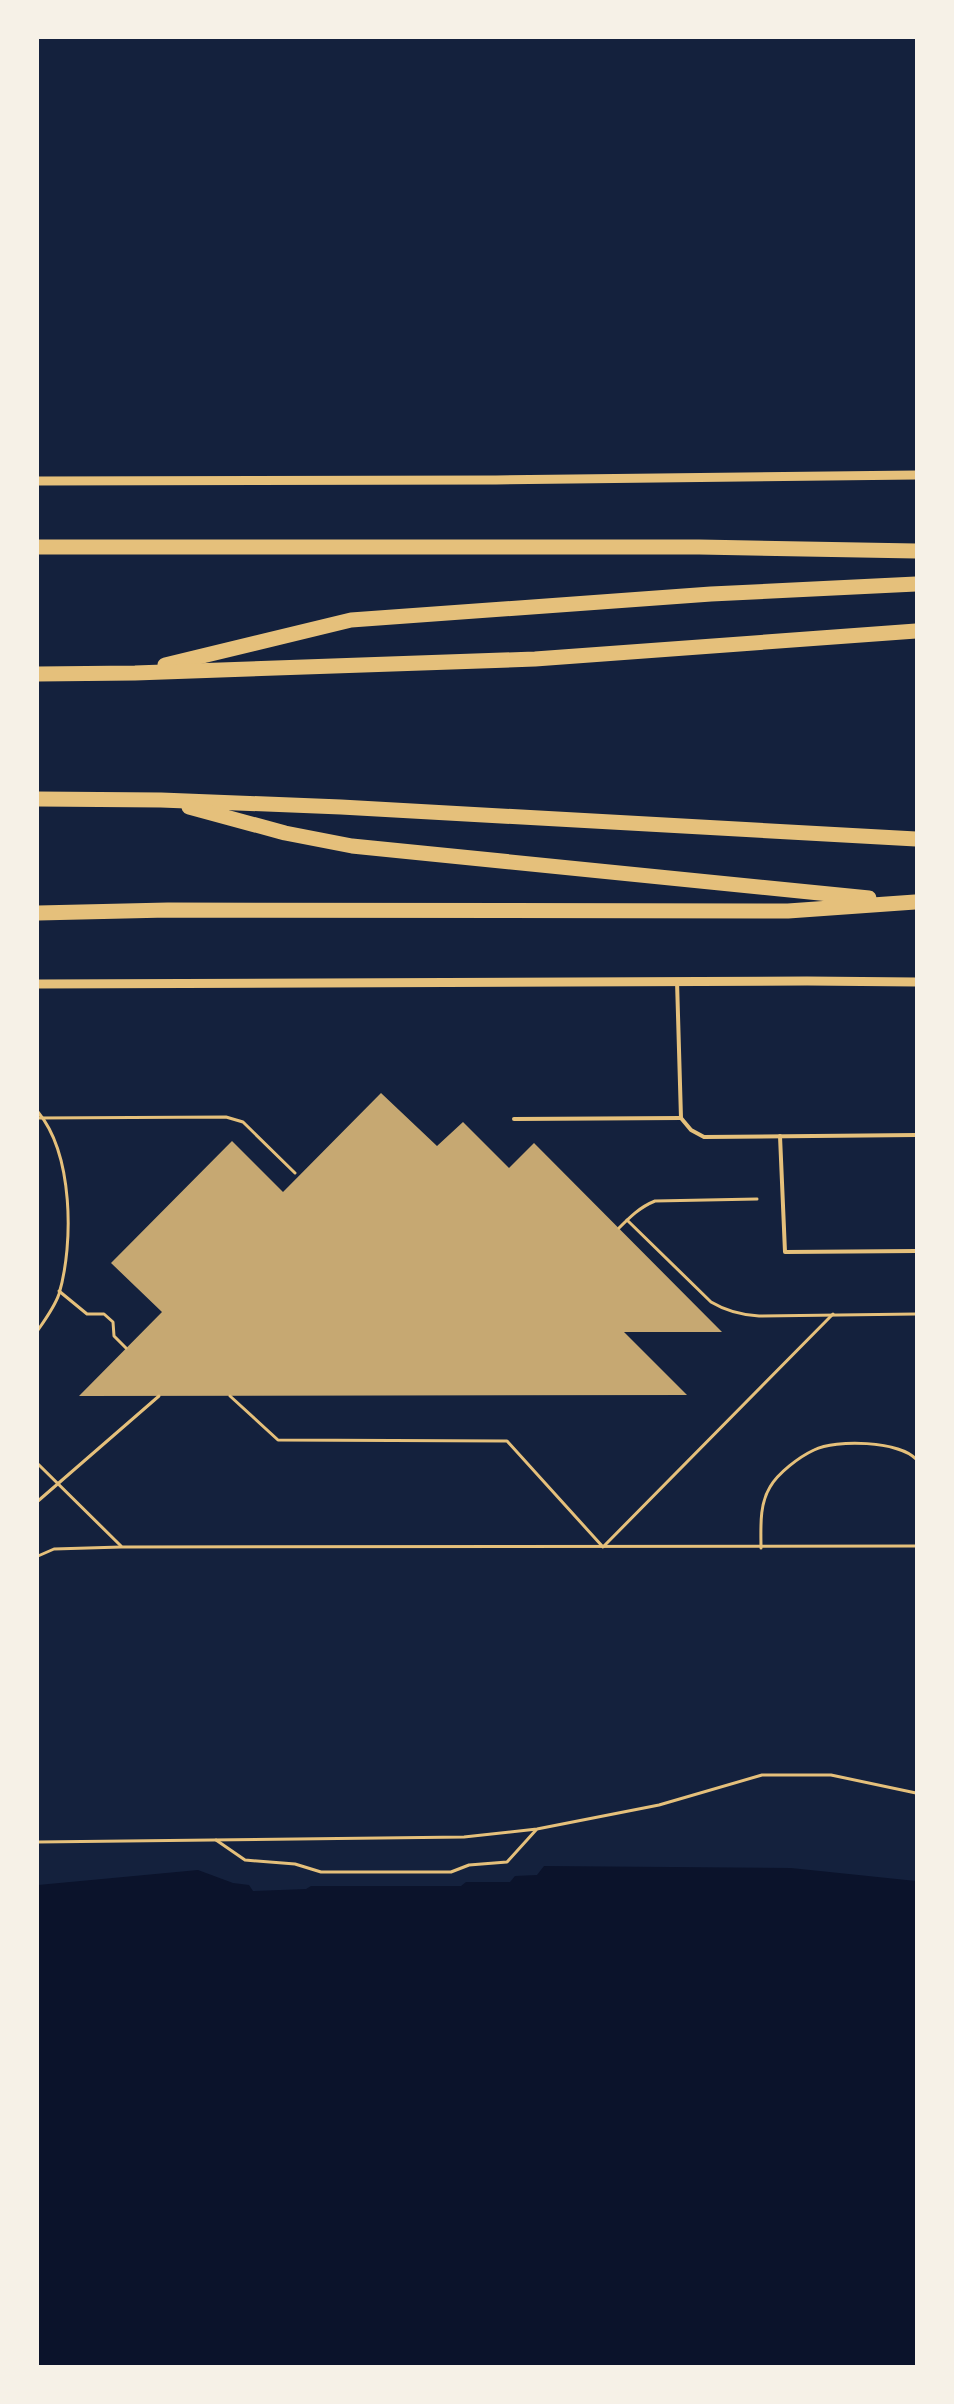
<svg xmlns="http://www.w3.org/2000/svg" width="954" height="2404" font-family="'PT Sans',sans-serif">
  <rect width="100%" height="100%" fill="#14213d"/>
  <!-- water -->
  <path fill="#0b132b" d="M 544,1866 L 791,1868 L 916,1881 L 916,2366 L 38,2366 L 38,1885 L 198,1870 L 233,1883 L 249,1885 L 253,1891 L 306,1889 L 311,1886 L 461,1886 L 466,1882 L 510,1882 L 515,1876 L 537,1875 Z"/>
  <!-- building -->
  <path fill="#c6a872" d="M 381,1093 L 437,1146 L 463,1122 L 509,1168 L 534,1143 L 722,1332 L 624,1332 L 687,1395 L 79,1396 L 162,1312 L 111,1263 L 232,1141 L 283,1192 Z"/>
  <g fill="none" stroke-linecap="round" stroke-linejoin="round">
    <!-- path -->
    <g stroke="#e5c07b" stroke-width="3">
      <path d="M 38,1112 C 73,1154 74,1243 59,1294 C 55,1306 45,1320 38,1330"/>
      <path d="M 38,1118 L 226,1117 L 243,1122 L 295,1173"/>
      <path d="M 627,1220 L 711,1302 C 726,1311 741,1315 759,1316 L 916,1314"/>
      <path d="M 619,1228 C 630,1217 640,1207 655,1201 L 757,1199"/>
      <path d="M 59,1291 L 87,1314 L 104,1314 L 113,1322 L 114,1336 L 126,1348"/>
      <path d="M 230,1396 L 278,1440 L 507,1441 L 603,1547 L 833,1314"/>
      <path d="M 38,1464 L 121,1546"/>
      <path d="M 38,1501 L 159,1396"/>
      <path d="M 761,1548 C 761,1528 759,1505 770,1487 C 778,1473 799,1457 814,1450 C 836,1439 899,1441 916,1459"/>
      <path d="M 38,1556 L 54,1549 L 121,1547 L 916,1546"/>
      <path d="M 216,1840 L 245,1860 L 295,1864 L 321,1872 L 451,1872 L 469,1865 L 507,1862 L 536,1830"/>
      <path d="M 38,1842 L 464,1837 L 537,1829 L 659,1805 L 762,1775 L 831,1775 L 916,1793"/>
    </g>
    <!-- service -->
    <g stroke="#e5c07b" stroke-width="4">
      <path d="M 677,981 L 681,1118 L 691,1130 L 704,1137 L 916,1135"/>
      <path d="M 514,1119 L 681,1118"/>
      <path d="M 780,1136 L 785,1252 L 916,1251"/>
    </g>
    <!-- tertiary -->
    <g stroke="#e5c07b" stroke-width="9">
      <path d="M 38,481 L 496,480 L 916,475"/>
      <path d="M 38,984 L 807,981 L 916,982"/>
    </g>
    <!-- motorway -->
    <g stroke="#e5c07b" stroke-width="15">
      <path d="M 38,547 L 699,547 L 916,551"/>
      <path d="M 165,665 L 351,620 L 711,594 L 916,584"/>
      <path d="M 38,674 L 135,673 L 535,659 L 916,631"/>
      <path d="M 38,799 L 161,800 L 341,807 L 916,839"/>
      <path d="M 189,807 L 285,833 L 352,846 L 869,898"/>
      <path d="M 38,913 L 168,910 L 788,911 L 915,902"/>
    </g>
  </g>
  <!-- border -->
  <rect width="954" height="2404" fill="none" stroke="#f6f1e7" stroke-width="78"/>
</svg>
